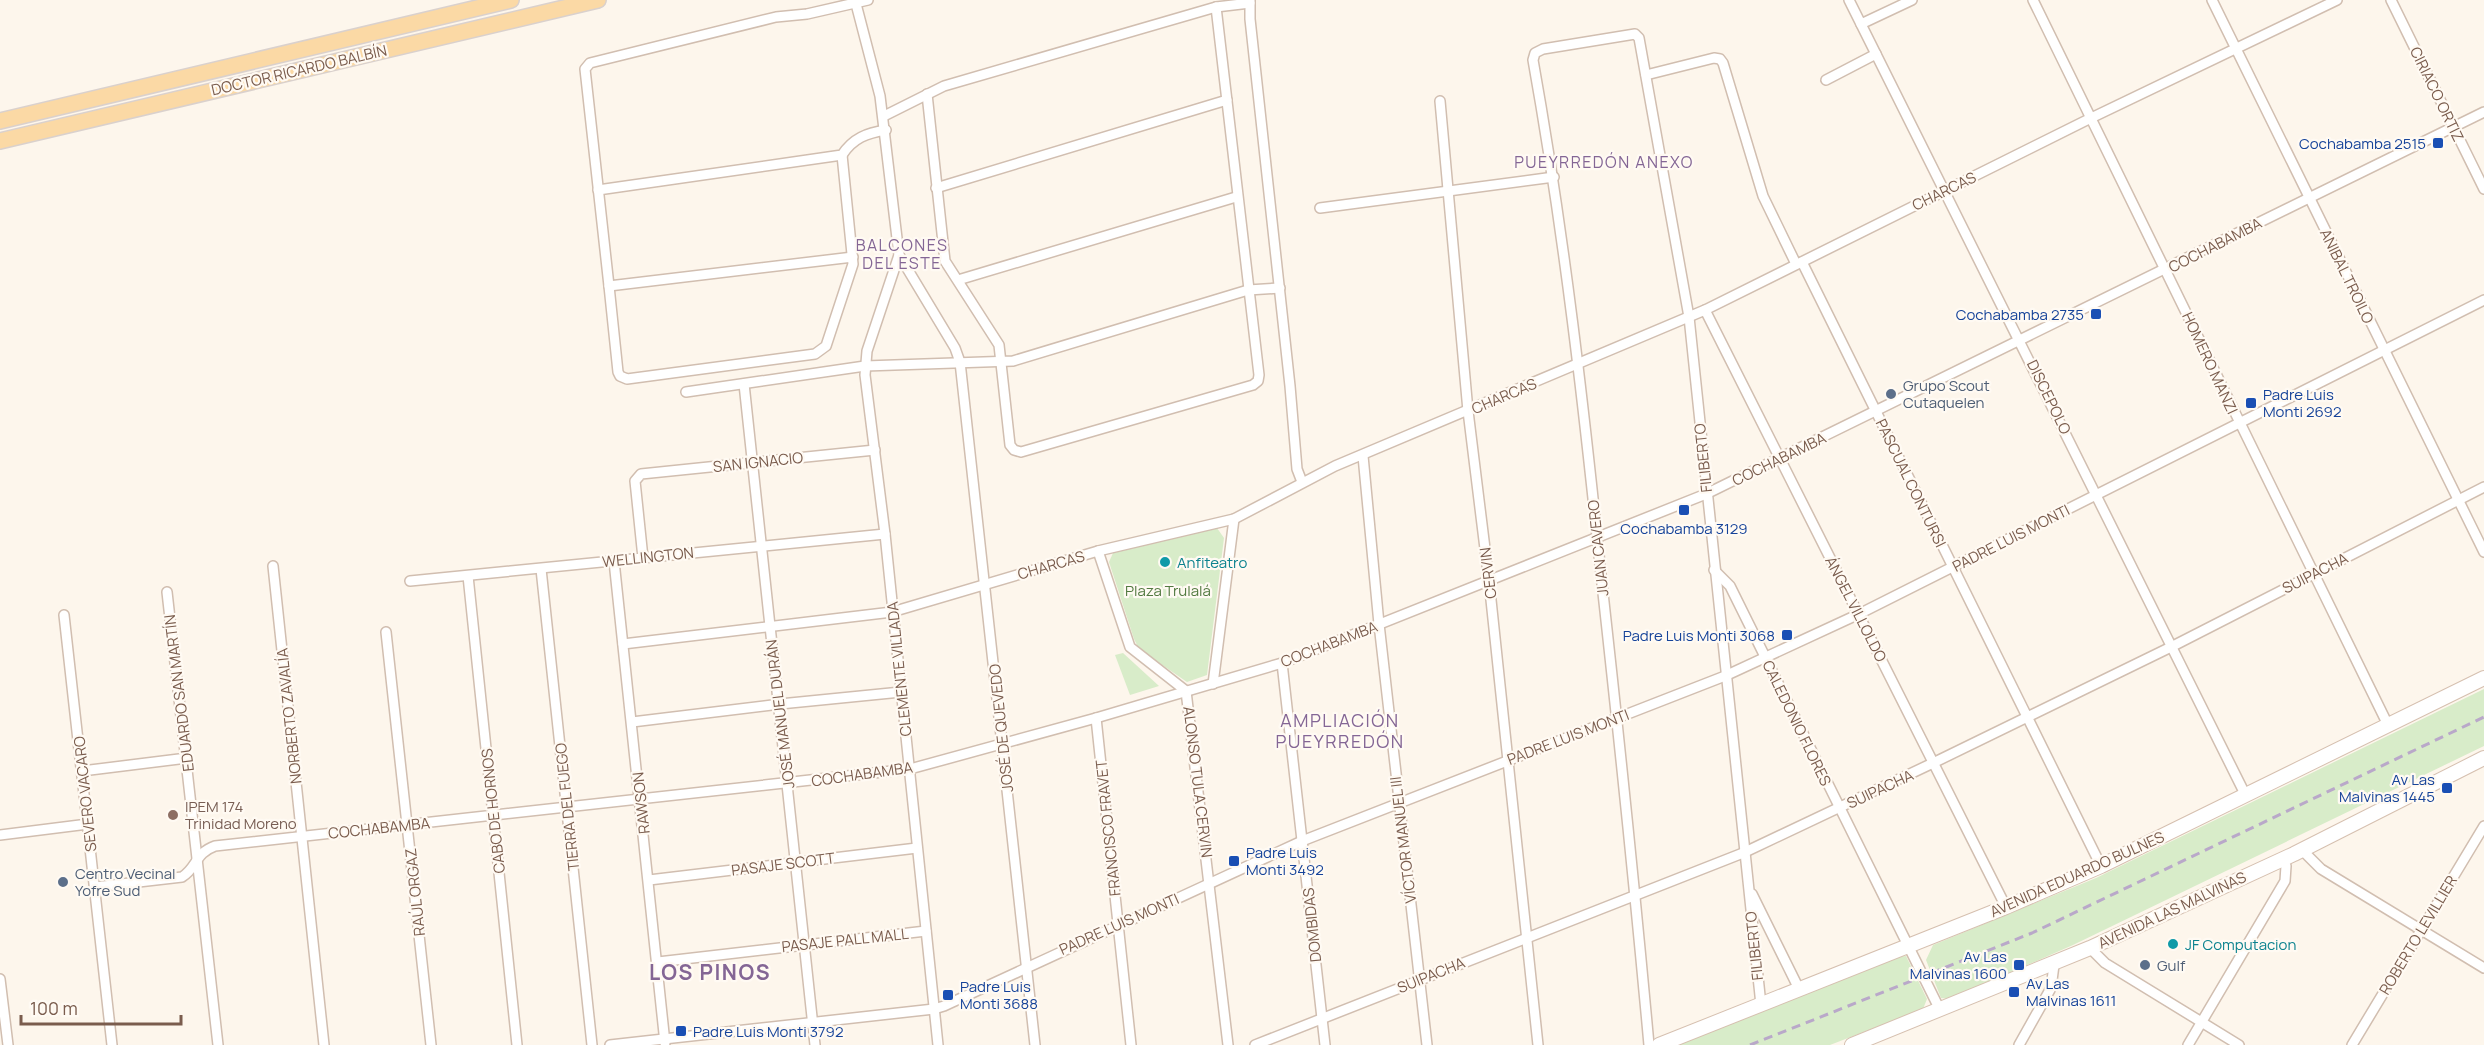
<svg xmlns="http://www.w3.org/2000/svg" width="2484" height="1045" font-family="Manrope,sans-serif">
  <rect width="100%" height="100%" fill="#fdf6ec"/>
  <!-- green -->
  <g fill="#d8ecc9">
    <path d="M 1217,528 L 1224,538 L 1207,675 L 1187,682 L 1139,649 L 1134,639 L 1109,562 L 1113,553 Z"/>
    <path d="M 1123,653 L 1159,686 L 1130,695 L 1115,655 Z"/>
    <path d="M 2484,689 L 2484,746 L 2073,945 L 1950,999 L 1941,998 L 1926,960 L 1933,945 L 2096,878 Z"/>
    <path d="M 1906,956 L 1927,999 L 1923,1009 L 1830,1045 L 1668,1045 L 1895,957 Z"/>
  </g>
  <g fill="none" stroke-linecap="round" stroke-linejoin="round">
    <!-- street casing -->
    <g stroke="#d1beb0" stroke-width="12">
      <g id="street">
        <path d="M 855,0 L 880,96 L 899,255 L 867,351 L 865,375 L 885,534 L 938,1045"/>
        <path d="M 1250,0 L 1250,19 L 1290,386 L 1297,469 L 1302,482"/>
        <path d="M 1849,0 L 2246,796"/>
        <path d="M 2033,0 L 2388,725"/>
        <path d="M 2212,0 L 2484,552"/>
        <path d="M 2391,0 L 2484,189"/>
        <path d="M 1861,24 L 1912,0"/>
        <path d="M 1646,75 L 1714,58 L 1720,59 L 1723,63 L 1763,196 L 1796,264"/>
        <path d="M 1826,80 L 1876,54"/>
        <path d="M 927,94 L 945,261 L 999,345 L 1010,445 L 1014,450 L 1021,452 L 1253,385 L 1258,381 L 1259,375 L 1216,7"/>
        <path d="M 1440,101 L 1468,411 L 1489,581 L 1538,1045"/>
        <path d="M 884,116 L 944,86 L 1216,7 L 1250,3"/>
        <path d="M 936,188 L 1227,100"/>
        <path d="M 598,190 L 842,155 C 853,138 867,133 886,130"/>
        <path d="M 1320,208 L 1554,177"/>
        <path d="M 899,255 L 955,348 L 960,362 L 1035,1045"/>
        <path d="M 853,257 L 609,286 L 585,69 L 590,63 L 776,17 L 807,14 L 868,0"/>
        <path d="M 1802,262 L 2101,866"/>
        <path d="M 958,280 L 1236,197"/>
        <path d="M 609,286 L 618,372 L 620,376 L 627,379 L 815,354 L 826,346 L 853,264 L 842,155"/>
        <path d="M 1705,310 L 2006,907"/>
        <path d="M 744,384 L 815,1045"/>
        <path d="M 686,392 L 865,366 L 1013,361 L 1248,290 L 1280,288"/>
        <path d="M 1363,456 L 1379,624 L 1427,1045"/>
        <path d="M 1098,551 L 1130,647 L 1186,691 L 1228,1045"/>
        <path d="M 643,558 L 635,481 L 641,474 L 875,450"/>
        <path d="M 614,561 L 665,1043"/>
        <path d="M 273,566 L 324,1045"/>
        <path d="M 541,569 L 592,1045"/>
        <path d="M 1714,570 L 1730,586 L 1940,1010"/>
        <path d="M 468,576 L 517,1045"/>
        <path d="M 410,581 L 885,534"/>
        <path d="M 167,592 L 218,1045"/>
        <path d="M 64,615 L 112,1045"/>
        <path d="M 386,632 L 431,1045"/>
        <path d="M 623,644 L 892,612 L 1098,551 L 1234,519 L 1335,466 L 1705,310 L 2089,119 L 2337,0"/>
        <path d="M 1282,663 L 1325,1045"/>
        <path d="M 1213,684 L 1234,519"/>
        <path d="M 1096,718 L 1131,1045"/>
        <path d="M 632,722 L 780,704 L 901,692"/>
        <path d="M 82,771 L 187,758"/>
        <path d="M 0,835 L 88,824"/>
        <path d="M 2302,850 L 2321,869 L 2484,968"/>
        <path d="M 649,880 L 917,848"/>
        <path d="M 95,887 L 182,877 C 197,868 195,853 215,846 L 910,769 L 1096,718 L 1282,663 L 1706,494 L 2484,112"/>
        <path d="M 1752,894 L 1799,989"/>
        <path d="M 2090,948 L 2105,963 L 2239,1045"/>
        <path d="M 658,962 L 926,931"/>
        <path d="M 0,979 L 8,1045"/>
        <path d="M 610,1045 L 934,1009 L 944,1006 L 1302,841 L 1725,676 L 1859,614 L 2484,300"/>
        <path d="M 1255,1045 L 1743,853 L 1933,763 L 2171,647 L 2484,487"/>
        <path d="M 1649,1045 C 1635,891 1619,737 1602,584 C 1584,408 1564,233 1533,60 L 1535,53 L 1543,49 L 1635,34 L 1639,38 L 1689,317 L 1761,1005"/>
        <path d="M 2019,1045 L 2051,988 L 2054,965"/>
        <path d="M 2188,1045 L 2285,881 L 2286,866 L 2283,859"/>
        <path d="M 2352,1045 L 2484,826"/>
      </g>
    </g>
    <!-- secondary casing -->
    <g stroke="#d6c0b0" stroke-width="16">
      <g id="secondary">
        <path d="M 1659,1045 L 2006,907 L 2101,866 L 2484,678"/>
        <path d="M 1852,1045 L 2090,948 L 2294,854 L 2484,758"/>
      </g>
    </g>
    <!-- primary casing -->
    <g stroke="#dad1cd" stroke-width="18">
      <g id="primary">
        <path d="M 0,121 L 511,0"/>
        <path d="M 0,141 L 598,0"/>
      </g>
    </g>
    <!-- street -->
    <use href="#street" stroke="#fff" stroke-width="9"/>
    <!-- secondary -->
    <use href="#secondary" stroke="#fff" stroke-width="14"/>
    <!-- primary -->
    <use href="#primary" stroke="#fbd9a5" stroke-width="15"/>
    <!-- rail -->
    <path stroke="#b9a8c9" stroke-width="3" stroke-dasharray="9 6" stroke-linecap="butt" d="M 1750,1045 L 2032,933 L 2484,717"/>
  </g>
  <!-- markers -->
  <g fill="#1a4fb4" stroke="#fffaf3" stroke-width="2">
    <rect x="2432" y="137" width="12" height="12" rx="3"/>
    <rect x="2090" y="308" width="12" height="12" rx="3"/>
    <rect x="2245" y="397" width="12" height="12" rx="3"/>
    <rect x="1678" y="504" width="12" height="12" rx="3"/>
    <rect x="1781" y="629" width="12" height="12" rx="3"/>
    <rect x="2441" y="782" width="12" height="12" rx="3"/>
    <rect x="1228" y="855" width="12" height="12" rx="3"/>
    <rect x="2013" y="959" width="12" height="12" rx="3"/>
    <rect x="2008" y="986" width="12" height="12" rx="3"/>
    <rect x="942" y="989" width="12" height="12" rx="3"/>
    <rect x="675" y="1025" width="12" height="12" rx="3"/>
  </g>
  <g fill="#5c6f8a" stroke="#fffaf3" stroke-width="2">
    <circle cx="1891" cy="394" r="6"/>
    <circle cx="63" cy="882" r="6"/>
    <circle cx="2145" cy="965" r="6"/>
  </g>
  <g fill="#0f9aa8" stroke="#fffaf3" stroke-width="2">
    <circle cx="1165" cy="562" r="6"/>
    <circle cx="2173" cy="944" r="6"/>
  </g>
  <circle fill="#8d6e63" stroke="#fffaf3" stroke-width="2" cx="173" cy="815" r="6"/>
  <g text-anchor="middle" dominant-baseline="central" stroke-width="4.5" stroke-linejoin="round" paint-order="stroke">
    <!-- street labels -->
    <g font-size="15" fill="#7a5c4d" stroke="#fffaf3">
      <text transform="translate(299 70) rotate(-13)">DOCTOR RICARDO BALBÍN</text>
      <text transform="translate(2437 94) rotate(64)">CIRIACO ORTIZ</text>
      <text transform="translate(1944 191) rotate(-26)">CHARCAS</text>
      <text transform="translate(2215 245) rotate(-27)">COCHABAMBA</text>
      <text transform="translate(2347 276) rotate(64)">ANIBAL TROILO</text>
      <text transform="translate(2210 363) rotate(65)">HOMERO MANZI</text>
      <text transform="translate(1504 396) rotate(-23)">CHARCAS</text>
      <text transform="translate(2049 397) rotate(64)">DISCEPOLO</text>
      <text transform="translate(1703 458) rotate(-96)">FILIBERTO</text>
      <text transform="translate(1779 459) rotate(-26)">COCHABAMBA</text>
      <text transform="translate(758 462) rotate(-6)">SAN IGNACIO</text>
      <text transform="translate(1911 483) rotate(64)">PASCUAL CONTURSI</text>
      <text transform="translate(2011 538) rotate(-27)">PADRE LUIS MONTI</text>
      <text transform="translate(1598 548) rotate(-96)">JUAN CAVERO</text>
      <text transform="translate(648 557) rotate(-6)">WELLINGTON</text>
      <text transform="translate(1051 565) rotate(-16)">CHARCAS</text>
      <text transform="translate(1488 573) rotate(-97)">CERVIN</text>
      <text transform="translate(2315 573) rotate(-27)">SUIPACHA</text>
      <text transform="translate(1856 609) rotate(63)">ÁNGEL VILLOLDO</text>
      <text transform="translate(1329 644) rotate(-21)">COCHABAMBA</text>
      <text transform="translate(899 669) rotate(-96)">CLEMENTE VILLADA</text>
      <text transform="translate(179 693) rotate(-97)">EDUARDO SAN MARTÍN</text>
      <text transform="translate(780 714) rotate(-97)">JOSÉ MANUEL DURÁN</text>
      <text transform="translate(289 716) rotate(-96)">NORBERTO ZAVALÍA</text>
      <text transform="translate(1797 723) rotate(64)">CALEDONIO FLORES</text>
      <text transform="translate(1001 728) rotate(-96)">JOSÉ DE QUEVEDO</text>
      <text transform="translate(1568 737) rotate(-21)">PADRE LUIS MONTI</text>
      <text transform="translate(862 774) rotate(-8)">COCHABAMBA</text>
      <text transform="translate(1198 782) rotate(83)">ALONSO TULA CERVIN</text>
      <text transform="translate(1880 789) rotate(-25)">SUIPACHA</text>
      <text transform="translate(85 794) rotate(-96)">SEVERO VACARO</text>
      <text transform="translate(641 803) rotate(-96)">RAWSON</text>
      <text transform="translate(567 807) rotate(-96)">TIERRA DEL FUEGO</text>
      <text transform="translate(493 811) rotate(-96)">CABO DE HORNOS</text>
      <text transform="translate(379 828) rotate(-6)">COCHABAMBA</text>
      <text transform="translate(1108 828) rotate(-96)">FRANCISCO FRAVET</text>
      <text transform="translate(1403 840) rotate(-97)">VÍCTOR MANUEL III</text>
      <text transform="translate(783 864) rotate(-7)">PASAJE SCOTT</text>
      <text transform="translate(2077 874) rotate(-24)">AVENIDA EDUARDO BULNES</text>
      <text transform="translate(415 892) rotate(-96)">RAÚL ORGAZ</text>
      <text transform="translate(2172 910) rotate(-25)">AVENIDA LAS MALVINAS</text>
      <text transform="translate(1119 924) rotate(-24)">PADRE LUIS MONTI</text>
      <text transform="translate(1312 925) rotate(-96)">DOMBIDAS</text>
      <text transform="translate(2418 935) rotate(-59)">ROBERTO LEVILLIER</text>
      <text transform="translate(845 940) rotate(-6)">PASAJE PALL MALL</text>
      <text transform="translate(1754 946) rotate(-96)">FILIBERTO</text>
      <text transform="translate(1431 975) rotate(-22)">SUIPACHA</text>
    </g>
    <!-- transit labels -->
    <g font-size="15" fill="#164399" stroke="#fffaf3" text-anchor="end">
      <text x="2426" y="143">Cochabamba 2515</text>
      <text x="2084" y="314">Cochabamba 2735</text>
      <text x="2263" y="394" text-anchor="start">Padre Luis<tspan x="2263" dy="17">Monti 2692</tspan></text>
      <text x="1684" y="528" text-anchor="middle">Cochabamba 3129</text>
      <text x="1775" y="635">Padre Luis Monti 3068</text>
      <text x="2435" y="779">Av Las<tspan x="2435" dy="17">Malvinas 1445</tspan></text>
      <text x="1246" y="852" text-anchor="start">Padre Luis<tspan x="1246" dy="17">Monti 3492</tspan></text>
      <text x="2007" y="956">Av Las<tspan x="2007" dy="17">Malvinas 1600</tspan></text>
      <text x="2026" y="983" text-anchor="start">Av Las<tspan x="2026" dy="17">Malvinas 1611</tspan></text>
      <text x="960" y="986" text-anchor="start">Padre Luis<tspan x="960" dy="17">Monti 3688</tspan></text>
      <text x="693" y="1031" text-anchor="start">Padre Luis Monti 3792</text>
    </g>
    <!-- service labels -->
    <g font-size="15" fill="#4e5e75" stroke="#fffaf3" text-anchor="start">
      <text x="1903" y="385">Grupo Scout<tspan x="1903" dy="17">Cutaquelen</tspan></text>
      <text x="75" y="873">Centro Vecinal<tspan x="75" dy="17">Yofre Sud</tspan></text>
      <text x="2157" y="965">Gulf</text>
    </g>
    <!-- culture labels -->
    <g font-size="15" fill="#0d838f" stroke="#fffaf3" text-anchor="start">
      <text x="1177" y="562">Anfiteatro</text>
      <text x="2185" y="944">JF Computacion</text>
    </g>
    <!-- park labels -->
    <g font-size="15" fill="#537a41" stroke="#fffaf3">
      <text x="1168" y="590">Plaza Trulalá</text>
    </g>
    <!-- education labels -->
    <g font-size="15" fill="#785e54" stroke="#fffaf3" text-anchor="start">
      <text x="185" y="806">IPEM 174<tspan x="185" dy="17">Trinidad Moreno</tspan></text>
    </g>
    <!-- neighbourhood labels -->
    <g font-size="16" letter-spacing="1.5" fill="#846695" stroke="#fffaf3">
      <text x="1604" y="162">PUEYRREDÓN ANEXO</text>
      <text x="902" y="245">BALCONES<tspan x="902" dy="18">DEL ESTE</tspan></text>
    </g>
    <!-- quarter labels -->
    <g font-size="18" letter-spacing="1.5" fill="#846695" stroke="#fffaf3">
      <text x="1340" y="720">AMPLIACIÓN<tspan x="1340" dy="21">PUEYRREDÓN</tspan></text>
    </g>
    <!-- district labels -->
    <g font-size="21" font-weight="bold" letter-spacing="1.5" fill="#846695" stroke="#fffaf3">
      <text x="710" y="972">LOS PINOS</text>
    </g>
  </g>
  <!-- scale -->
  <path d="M21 1015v9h160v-9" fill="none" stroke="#7a5c4d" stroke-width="3"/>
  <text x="30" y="1015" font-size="18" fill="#7a5c4d" stroke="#fffaf3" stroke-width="4.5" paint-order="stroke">100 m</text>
</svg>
